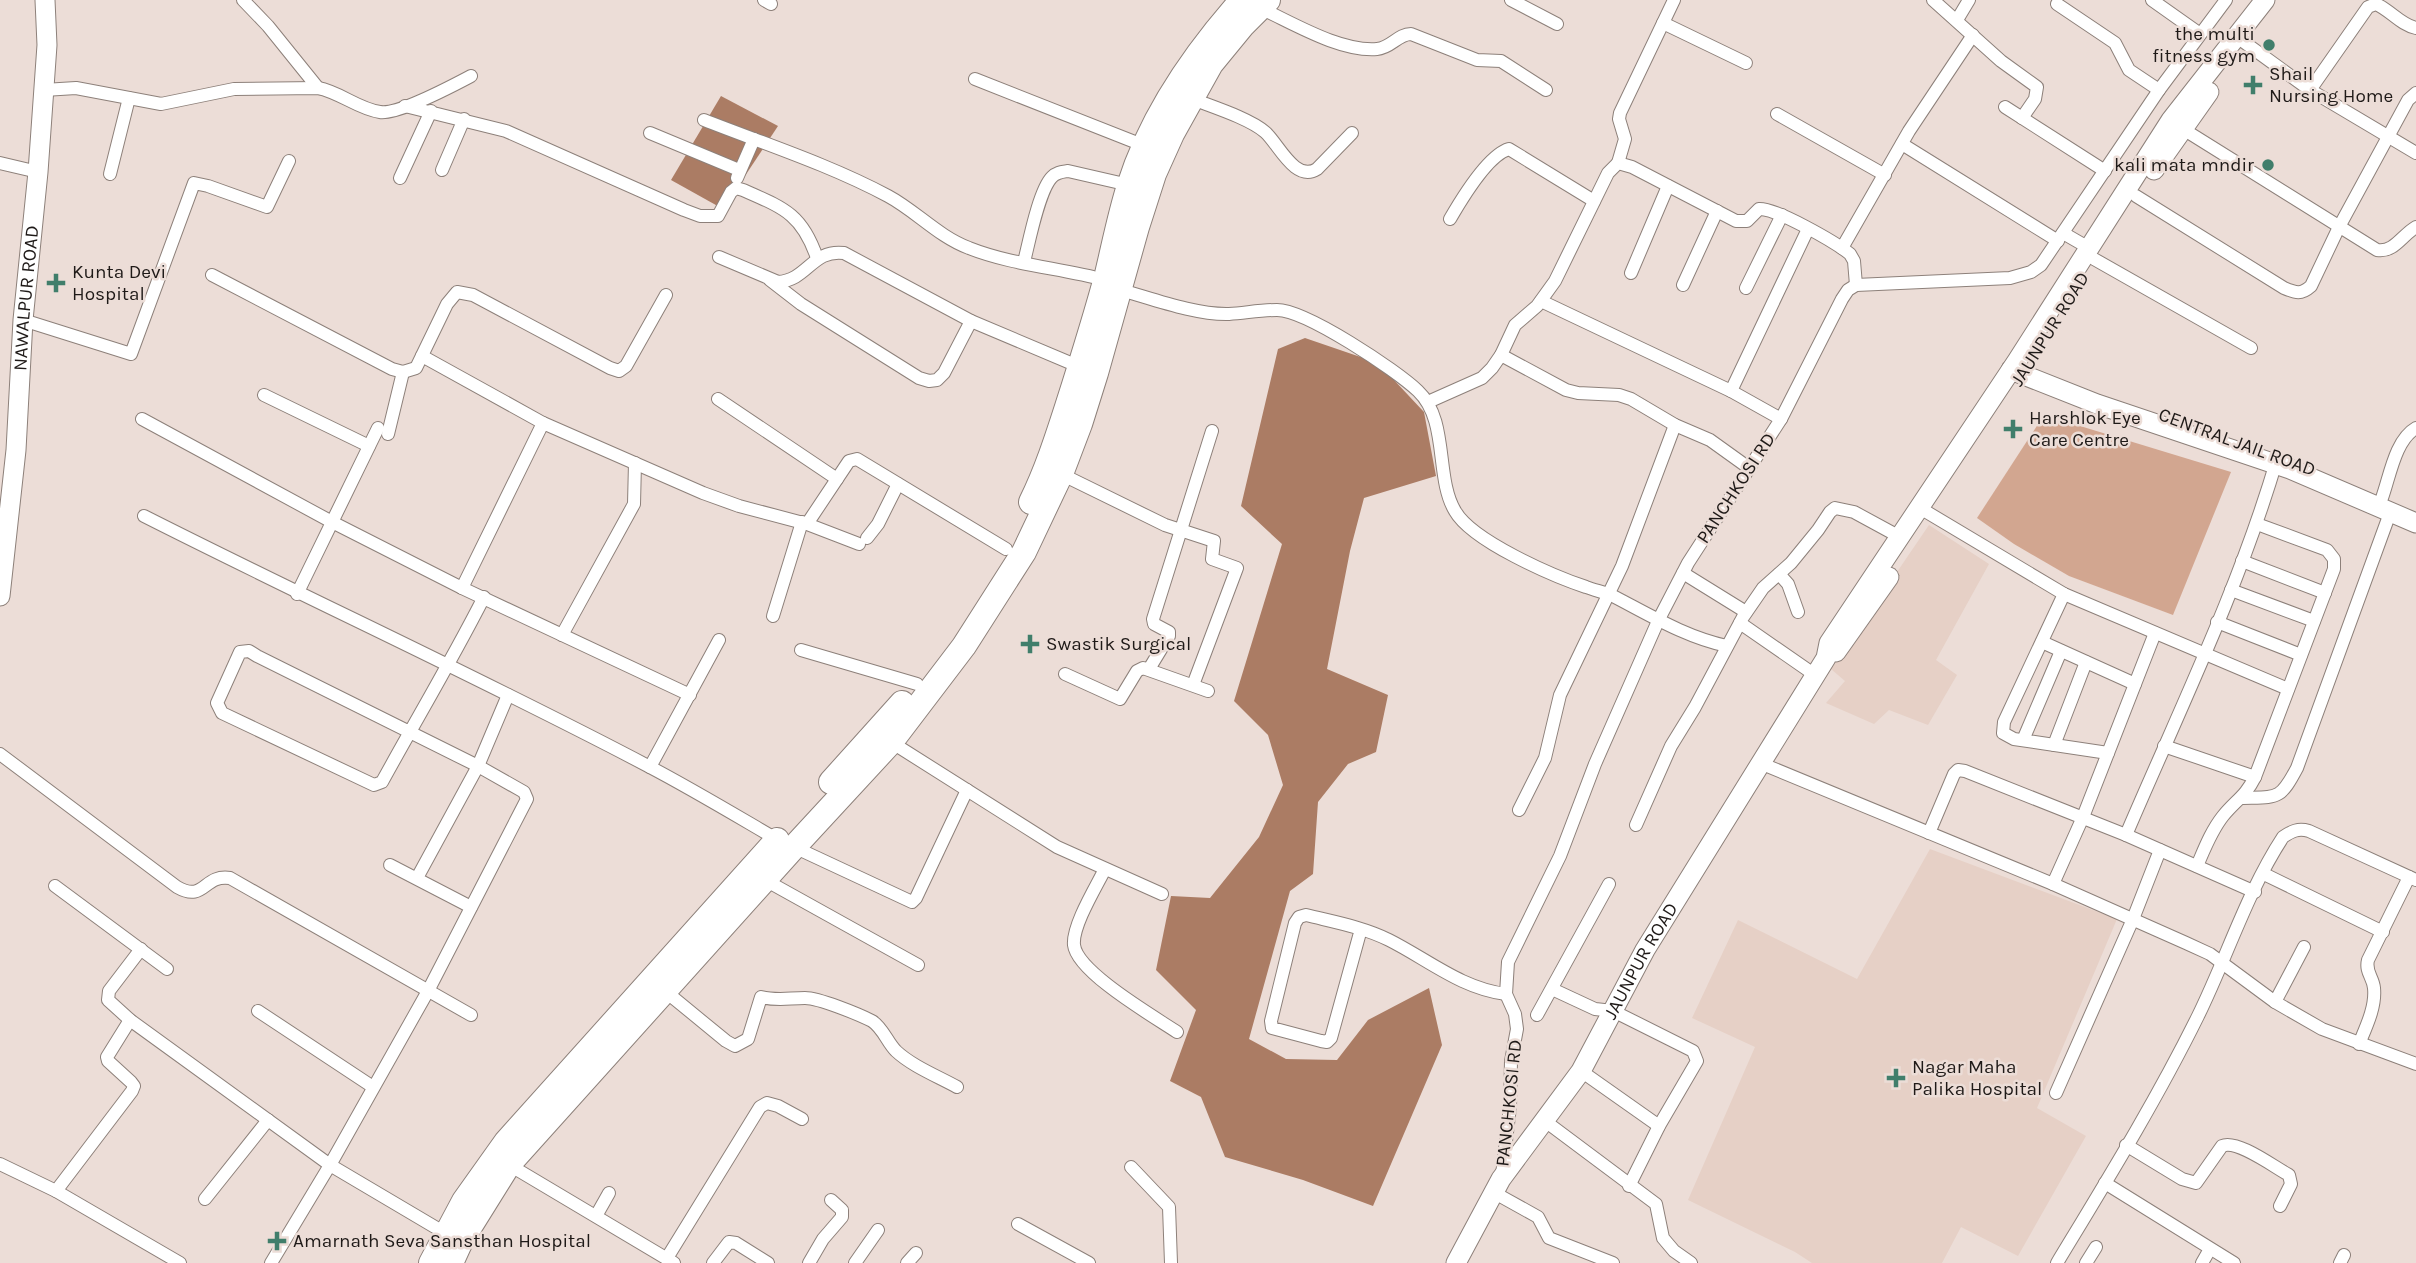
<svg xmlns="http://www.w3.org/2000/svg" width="2416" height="1263" font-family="Karla,sans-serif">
  <rect width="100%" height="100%" fill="#ecddd7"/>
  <!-- built -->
  <g fill="#e6d0c6">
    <path d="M 1929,525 L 1989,564 L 1936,660 L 1957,675 L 1928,725 L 1889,710 L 1874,724 L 1826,703 L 1845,681 L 1831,669 Z"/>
    <path d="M 1930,849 L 2117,919 L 2037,1108 L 2086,1136 L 2018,1256 L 1961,1227 L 1942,1263 L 1812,1263 L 1795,1252 L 1688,1200 L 1755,1047 L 1692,1018 L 1738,920 L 1857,979 Z"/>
  </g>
  <!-- green -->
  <path fill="#d2a690" d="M 2044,415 L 2231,472 L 2173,615 L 2069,576 L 2014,544 L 1977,518 Z"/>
  <!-- water -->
  <g fill="#ab7c64">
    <path d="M 721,96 L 778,126 L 723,209 L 671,180 Z"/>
    <path d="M 1305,338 L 1378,363 L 1424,412 L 1436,476 L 1364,498 L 1350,551 L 1327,669 L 1388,695 L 1376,752 L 1348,764 L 1318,802 L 1313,874 L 1290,891 L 1249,1039 L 1286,1059 L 1337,1060 L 1368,1020 L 1429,988 L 1442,1045 L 1373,1206 L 1303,1180 L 1225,1157 L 1201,1097 L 1170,1081 L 1196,1010 L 1156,970 L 1171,896 L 1210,898 L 1259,837 L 1283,785 L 1268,735 L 1234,701 L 1282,544 L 1241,506 L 1278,349 Z"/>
  </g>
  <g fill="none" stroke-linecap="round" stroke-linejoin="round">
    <!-- street casing -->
    <g stroke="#8d807a" stroke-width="14">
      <g id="street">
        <path d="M 243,0 L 268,26 L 318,88"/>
        <path d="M 764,0 L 771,4"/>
        <path d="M 1511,0 L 1557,24"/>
        <path d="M 1933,0 L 2001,61 L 2037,87 L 2035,99 L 2022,118"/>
        <path d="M 2152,0 L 2200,34"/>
        <path d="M 2057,4 L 2115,43 L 2129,70 L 2159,90"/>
        <path d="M 1260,8 C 1293,23 1340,52 1377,49 C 1391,48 1398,34 1411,34 L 1477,60 L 1501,61 L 1546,90"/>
        <path d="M 1957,20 L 1969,0"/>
        <path d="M 1663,23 L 1746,63"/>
        <path d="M 2237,37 L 2310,90 L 2416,153"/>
        <path d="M 975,79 L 1145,146"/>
        <path d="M 44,90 L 76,88 L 161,104 L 234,89 L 318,88 C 340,92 358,109 380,112 C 398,115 454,85 471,76"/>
        <path d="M 2310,90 L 2368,7 L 2376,4 C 2390,10 2401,25 2416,28"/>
        <path d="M 1190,98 C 1210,106 1249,118 1265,132 C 1278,143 1295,183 1317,169 L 1352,133"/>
        <path d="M 405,106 L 506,131 L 684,210 L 700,216 L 718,216 L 731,192 L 736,188 L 743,190 C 784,208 802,214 817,258"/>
        <path d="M 2005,107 L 2105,171"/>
        <path d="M 1777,114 L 1885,175"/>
        <path d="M 704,120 C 765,144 830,165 888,196 C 916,211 939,237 969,248 C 1012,265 1060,268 1105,280"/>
        <path d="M 2183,129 L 2377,250 C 2394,253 2402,235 2416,227"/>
        <path d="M 650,133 L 739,170"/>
        <path d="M 1902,144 L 2058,241"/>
        <path d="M 0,163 L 38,172"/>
        <path d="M 1618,163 L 1625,139 L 1619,119 L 1620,113 L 1674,0"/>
        <path d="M 442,170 L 464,119"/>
        <path d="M 110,174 L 129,98"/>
        <path d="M 400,178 L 431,111"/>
        <path d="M 737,178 L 754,139"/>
        <path d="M 2136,196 L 2284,288 C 2296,293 2301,295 2311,286 L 2339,227 L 2408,100 L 2416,93"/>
        <path d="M 1450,219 C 1461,200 1488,155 1509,149 L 1594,201"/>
        <path d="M 2063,233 L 2089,248"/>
        <path d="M 1842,248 L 1909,131 L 1973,35"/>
        <path d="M 719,257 L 778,282 C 808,280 812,249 844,253 L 971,321 L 1080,367"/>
        <path d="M 2094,259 L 2251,348"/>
        <path d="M 1024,262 C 1029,242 1039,190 1052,177 C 1057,172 1062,172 1068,171 L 1129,185"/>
        <path d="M 1631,273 L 1668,186"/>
        <path d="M 212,275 L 392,369 L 403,372 L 416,368 L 447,304 L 457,292 L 473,295 L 610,368 L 619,371 L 626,366 L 666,295"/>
        <path d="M 770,280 L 801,304 L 919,378 L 929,381 L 937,380 L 944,373 L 971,321"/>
        <path d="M 1683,285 L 1717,211"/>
        <path d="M 1746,288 L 1782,215"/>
        <path d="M 1121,290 C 1153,299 1196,315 1229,314 C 1245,313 1261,310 1277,310 C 1306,310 1396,370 1418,391 C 1449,420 1435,478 1455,511 C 1472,541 1553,576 1586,587 C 1594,590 1603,592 1611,595 C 1650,615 1685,637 1727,646"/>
        <path d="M 1541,301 L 1731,391 L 1781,419"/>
        <path d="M 23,320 L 131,354 L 194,183 L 208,186 L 267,207 L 289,161"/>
        <path d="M 1501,355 L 1566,390 L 1578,393 L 1619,395 L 1631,399 L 1675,425 L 1710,440 L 1749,468"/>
        <path d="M 422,356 L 543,423"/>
        <path d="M 1731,391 L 1808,229"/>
        <path d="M 264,395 L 369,446"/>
        <path d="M 718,399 L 837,479"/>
        <path d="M 1428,402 L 1482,378 L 1492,368 L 1501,355 L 1515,325 L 1537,306 L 1555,281 L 1608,173 L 1618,163 L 1632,167 L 1736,221 L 1747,221 L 1759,209 C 1776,208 1835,242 1850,254 L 1854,261 L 1856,285"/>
        <path d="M 142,419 L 332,522 L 462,588 L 690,695"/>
        <path d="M 388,434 L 403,372"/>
        <path d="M 1061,474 L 1165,525 L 1214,541 L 1212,559 L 1237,568 L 1193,685"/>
        <path d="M 2382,498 C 2390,476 2395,440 2416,428"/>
        <path d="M 1920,508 L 2064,594 L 2288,689"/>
        <path d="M 144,516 C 312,601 483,679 648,766 C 692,789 735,815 778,840"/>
        <path d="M 807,524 L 849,461 L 857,459 L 1006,549"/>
        <path d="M 867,538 L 878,524 L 898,484"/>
        <path d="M 2242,561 L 2325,593"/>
        <path d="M 1683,573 L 1746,612"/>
        <path d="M 1779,574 L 1788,584 L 1798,612"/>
        <path d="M 462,588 L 543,423 L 703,493 L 739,506 L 807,524 L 859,544"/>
        <path d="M 2231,590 L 2314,621"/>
        <path d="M 297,594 L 378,428"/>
        <path d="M 2064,594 L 2004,722 L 2003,733 L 2014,739 L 2108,753"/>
        <path d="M 773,616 L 802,522"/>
        <path d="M 2217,622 L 2301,655"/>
        <path d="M 1740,623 L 1815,675"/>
        <path d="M 562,635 L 634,504 L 635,463"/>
        <path d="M 2042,642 L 2135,684"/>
        <path d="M 801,650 L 917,684"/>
        <path d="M 1149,669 L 1169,636 L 1169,632 L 1154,624 L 1153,619 L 1212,431"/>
        <path d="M 1065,674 L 1120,699 L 1137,671 L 1143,668 L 1208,691"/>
        <path d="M 2023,740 L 2061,651"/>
        <path d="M 891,742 L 1057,847 L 1162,894"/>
        <path d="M 2054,745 L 2086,662"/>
        <path d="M 2164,746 L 2255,777"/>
        <path d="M 0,754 L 177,887 C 205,903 203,874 230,878 L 471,1015"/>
        <path d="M 1760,763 L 2053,884 L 2186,943 L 2210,954 L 2275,1002 L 2322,1029 L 2416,1064"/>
        <path d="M 650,767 L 719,640"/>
        <path d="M 2243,798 C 2278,797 2280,800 2297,768 L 2390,513"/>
        <path d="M 1519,810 L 1545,758 L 1560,695 L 1622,566 L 1675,425"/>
        <path d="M 1636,825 L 1671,746 L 1695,707 L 1743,617 L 1763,588 L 1791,563 L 1818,530 L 1830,512 L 1835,508 L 1854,512 L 1900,537"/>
        <path d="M 1929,833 L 1954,774 L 1958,770 L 1965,771 L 2126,835 L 2255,892"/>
        <path d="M 2126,835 C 2179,711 2239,588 2277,459"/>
        <path d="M 794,847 L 912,902 L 916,898 L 967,790"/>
        <path d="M 390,865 L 471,907"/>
        <path d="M 2197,866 C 2204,850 2211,831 2223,816 C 2236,800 2245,797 2255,777 L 2334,569 L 2334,559 L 2327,550 L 2257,524"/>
        <path d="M 1105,869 C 1096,887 1072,926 1074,945 C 1077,972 1153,1016 1177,1032"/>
        <path d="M 2264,874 L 2383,932"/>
        <path d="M 417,878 L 478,766 L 508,695"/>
        <path d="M 765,880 L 918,965"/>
        <path d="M 2053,884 L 2083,817 L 2155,633"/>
        <path d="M 55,886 L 167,969"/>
        <path d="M 1361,929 L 1331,1038 L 1327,1042 L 1321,1041 L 1272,1028 L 1271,1021 L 1295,923 L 1299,917 L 1306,915 C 1334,922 1363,927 1389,940 C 1427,959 1462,989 1506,994"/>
        <path d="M 141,949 L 109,991 L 108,1000 L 130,1020 L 330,1165 L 445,1233"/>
        <path d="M 1552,989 L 1595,1009 L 1613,1011 L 1693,1051 L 1697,1061 L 1659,1126 L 1629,1186"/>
        <path d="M 665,991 L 726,1041 L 735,1046 L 748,1039 L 761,997 C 777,1001 789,998 805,998 C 819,998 858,1014 872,1021 C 883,1028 887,1042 896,1051 C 912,1066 937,1076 957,1087"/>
        <path d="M 2275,1002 L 2304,947"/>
        <path d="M 258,1011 L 373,1087"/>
        <path d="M 1537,1015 L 1609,884"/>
        <path d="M 2359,1044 C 2366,1027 2376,1007 2374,988 C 2373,977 2365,972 2368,960 L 2409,877"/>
        <path d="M 1581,1071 L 1659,1126"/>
        <path d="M 2056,1093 L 2133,919 L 2160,850"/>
        <path d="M 1545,1121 L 1656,1204 L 1663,1238 L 1674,1251 L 1691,1263"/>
        <path d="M 2126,1145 L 2182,1179 L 2196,1183 L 2222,1146 C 2237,1139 2274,1167 2289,1175 L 2291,1184 L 2280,1206"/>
        <path d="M 506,1163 L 674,1263"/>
        <path d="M 0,1164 L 56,1191 L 132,1091 L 134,1086 L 131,1082 L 108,1061 L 107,1057 L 130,1020"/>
        <path d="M 1131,1167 L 1169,1207 L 1171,1263"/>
        <path d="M 1502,1175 L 1510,1107 L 1511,1061 L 1517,1029 L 1515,1014 L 1506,994 L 1508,962 L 1560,856 L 1595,764 L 1658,621 L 1688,563 L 1781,419 L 1842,299 L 1848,290 L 1856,285 L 2010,278 L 2031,272 L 2041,265 L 2159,90 L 2226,0"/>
        <path d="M 2105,1183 L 2234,1263"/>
        <path d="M 56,1191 L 180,1263"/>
        <path d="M 1493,1192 L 1538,1217 L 1549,1238 L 1613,1263"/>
        <path d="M 205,1199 L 268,1120"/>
        <path d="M 596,1216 L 609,1193"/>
        <path d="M 1018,1224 L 1089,1263"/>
        <path d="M 667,1258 L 760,1107 L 767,1103 L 778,1106 L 802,1119"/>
        <path d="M 271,1263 L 330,1165 L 428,991 L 527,799 L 524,792 L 478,766 L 257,656 L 249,651 L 240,652 L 217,703 L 222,713 L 374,785 L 382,782 C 416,720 452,660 484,597"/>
        <path d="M 713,1263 L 729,1242 L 736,1243 L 768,1263"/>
        <path d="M 809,1263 L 823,1239 L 842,1217 L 842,1210 L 831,1200"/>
        <path d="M 855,1263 L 878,1230"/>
        <path d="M 907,1263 L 916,1253"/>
        <path d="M 2057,1263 C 2106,1182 2156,1101 2198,1016 C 2227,957 2247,892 2283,837 C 2292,831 2298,828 2309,831 L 2416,880"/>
        <path d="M 2086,1263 L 2096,1247"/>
        <path d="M 2202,1263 L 2210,1249"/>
        <path d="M 2340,1263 L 2344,1255"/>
      </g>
    </g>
    <!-- secondary casing -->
    <g stroke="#8d807a" stroke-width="21">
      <g id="secondary">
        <path d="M 2154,170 L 2209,92"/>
        <path d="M 2011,370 L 2097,404 L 2290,469 L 2416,523"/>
        <path id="s1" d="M 0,596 L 16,450 L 23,320 L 38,172 L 47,45 L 45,0"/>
        <path d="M 1836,652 L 1889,577"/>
        <path id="s2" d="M 1456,1263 L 1501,1179 L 1581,1071 L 1645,950 L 1826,658 L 1829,643 L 2017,361 L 2171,120 L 2265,0"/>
      </g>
    </g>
    <!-- highway casing -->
    <g stroke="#8d807a" stroke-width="26">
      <g id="highway">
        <path d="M 1031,502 C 1046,472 1057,438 1067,407 C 1081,363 1095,319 1107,274 C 1114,245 1120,214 1129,186 C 1151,116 1194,54 1242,0"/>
        <path d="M 831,782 L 902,703"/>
        <path d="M 431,1263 L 464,1201 L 506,1142 L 777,840"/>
        <path d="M 451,1263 L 461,1241 L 509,1164 L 794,847 L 891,742 L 964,646 L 1024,552 L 1061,474 L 1080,424 L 1096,373 L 1137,227 L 1154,174 L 1172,134 L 1211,64 L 1243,25 L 1268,0"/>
      </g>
    </g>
    <!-- street -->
    <use href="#street" stroke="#fff" stroke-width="12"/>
    <!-- secondary -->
    <use href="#secondary" stroke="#fff" stroke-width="19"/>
    <!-- highway -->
    <use href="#highway" stroke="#fff" stroke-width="24"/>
  </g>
  <!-- markers -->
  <g fill="#407e6b" stroke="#ecddd7" stroke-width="2.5">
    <circle cx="2269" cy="45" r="7"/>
    <path d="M2249.5 74.5h7v7h7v7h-7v7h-7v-7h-7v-7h7z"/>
    <circle cx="2268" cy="165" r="7"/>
    <path d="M52.5 272.5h7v7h7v7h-7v7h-7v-7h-7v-7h7z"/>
    <path d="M2009.5 418.5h7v7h7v7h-7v7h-7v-7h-7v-7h7z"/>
    <path d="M1026.5 633.5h7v7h7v7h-7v7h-7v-7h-7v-7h7z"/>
    <path d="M1892.5 1067.5h7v7h7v7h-7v7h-7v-7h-7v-7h7z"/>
    <path d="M273.5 1230.5h7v7h7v7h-7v7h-7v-7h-7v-7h7z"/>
  </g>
  <g text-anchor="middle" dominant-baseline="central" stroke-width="5" stroke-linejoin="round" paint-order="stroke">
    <!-- poi labels -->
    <g font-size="19" fill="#1f1a18" stroke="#ecddd7" text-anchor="start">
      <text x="2255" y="34" text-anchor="end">the multi<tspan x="2255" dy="22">fitness gym</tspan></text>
      <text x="2269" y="74">Shail<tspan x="2269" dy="22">Nursing Home</tspan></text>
      <text x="2254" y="165" text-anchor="end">kali mata mndir</text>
      <text x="72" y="272">Kunta Devi<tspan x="72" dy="22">Hospital</tspan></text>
      <text x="2029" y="418">Harshlok Eye<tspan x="2029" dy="22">Care Centre</tspan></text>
      <text x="1046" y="644">Swastik Surgical</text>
      <text x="1912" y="1067">Nagar Maha<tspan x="1912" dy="22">Palika Hospital</tspan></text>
      <text x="293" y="1241">Amarnath Seva Sansthan Hospital</text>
    </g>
    <!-- street labels -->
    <g font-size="19" fill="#1f1a18" stroke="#ecddd7">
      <text stroke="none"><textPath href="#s1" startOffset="299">NAWALPUR ROAD</textPath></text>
      <text transform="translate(2050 329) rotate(-58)">JAUNPUR ROAD</text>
      <text transform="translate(2237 442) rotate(20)">CENTRAL JAIL ROAD</text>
      <text transform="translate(1736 488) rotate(-57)">PANCHKOSI RD</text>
      <text stroke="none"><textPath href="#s2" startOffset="355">JAUNPUR ROAD</textPath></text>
      <text transform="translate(1509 1103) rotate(-84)">PANCHKOSI RD</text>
    </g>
  </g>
</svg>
